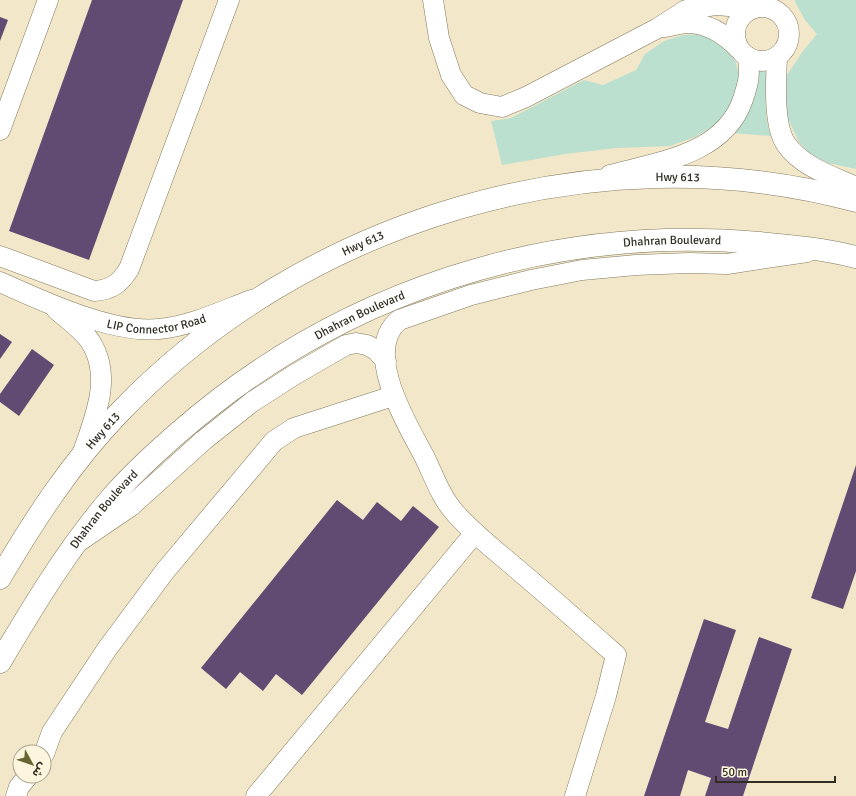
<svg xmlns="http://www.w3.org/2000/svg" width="856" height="796" font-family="Signika,'Noto Sans Arabic',sans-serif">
  <rect width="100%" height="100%" fill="#f2e7c9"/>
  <!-- green -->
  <g fill="#bce0cf">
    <path d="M 794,0 L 856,0 L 856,169 L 828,163 L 811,155 L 799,142 L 786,114 L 787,75 L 803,51 L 817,34 L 805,20 Z"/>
    <path d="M 700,34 L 713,38 L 726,50 L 736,62 L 740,82 L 737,99 L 715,125 L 695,137 L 670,146 L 617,148 L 565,154 L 502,165 L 491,121 L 511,118 L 584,80 L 603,85 L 636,70 L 645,54 L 664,41 L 683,35 Z"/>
    <path d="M 759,70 L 767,73 C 766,95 763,115 771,136 L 732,133 L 753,72 Z"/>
  </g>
  <!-- building -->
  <g fill="#614b72">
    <path d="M 92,0 L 183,0 L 89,260 L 9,231 Z"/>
    <path d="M 0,17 L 8,20 L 0,41 Z"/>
    <path d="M 0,334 L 12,342 L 0,359 Z"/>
    <path d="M 32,349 L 54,365 L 19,416 L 0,402 L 0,394 Z"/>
    <path d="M 856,465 L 856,571 L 843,609 L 811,598 Z"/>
    <path d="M 337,500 L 363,520 L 377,502 L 401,521 L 413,506 L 439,527 L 302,695 L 276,674 L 263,691 L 240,672 L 226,689 L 201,668 Z"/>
    <path d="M 704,619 L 736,630 L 705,722 L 728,729 L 759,637 L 792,649 L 743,796 L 705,796 L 711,778 L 688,770 L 680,796 L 644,796 Z"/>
  </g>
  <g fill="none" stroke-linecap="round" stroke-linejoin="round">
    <!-- minor casing -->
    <g stroke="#837a5e" stroke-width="21">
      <g id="minor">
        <path d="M 433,0 L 439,38 L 451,75 L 464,95 L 480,103 L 502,107 L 526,97 L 658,28 L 686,10 L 716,5 L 755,8"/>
        <circle cx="762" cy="34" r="27"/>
        <path d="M 664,27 C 672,26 681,23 689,23 C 710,24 726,35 739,49"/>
        <path d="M 777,57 C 776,80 773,125 786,144 C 802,167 832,176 856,187"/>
        <path d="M 0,130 L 48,0"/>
        <path d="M 610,175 C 659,162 725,154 743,99 C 749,81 750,76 748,57"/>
        <path d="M 0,256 L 94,291 C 112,290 120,283 129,269 L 229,0"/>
        <path id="s1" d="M 0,282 C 42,301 113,334 159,329 C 191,326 222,311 251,300"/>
        <path d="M 56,309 C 67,319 82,329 90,341 C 113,376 95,417 83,452"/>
        <path d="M 81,540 L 131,506 L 204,440 L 252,402 L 294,375 L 346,345 L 356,343 L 367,345 L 376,350 L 386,361"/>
        <path d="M 44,754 L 52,732 L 107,649 L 165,571 L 274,441 L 294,428 L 393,396"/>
        <path d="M 16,796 L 19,787 L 28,776"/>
        <path d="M 256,796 L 474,534"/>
        <path d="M 575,796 L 606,696 L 616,655 C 583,626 550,597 517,569 C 496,551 475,535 456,514 C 441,498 434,476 424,456 C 407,424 362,351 399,320 L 471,295 L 531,280 L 582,270 L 636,265 L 689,263 L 727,264 L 807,252"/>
      </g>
    </g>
    <!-- major casing -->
    <g stroke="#837a5e" stroke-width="23">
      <g id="major">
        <path id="s2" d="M 0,578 C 34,520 71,463 118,414 C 302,220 596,130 856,201"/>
        <path id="s3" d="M 0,662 C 34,605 68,548 112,497 C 132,474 155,453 178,433 C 339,292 547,224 760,243 C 793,246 824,249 856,257"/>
      </g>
    </g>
    <!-- minor -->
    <use href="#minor" stroke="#fff" stroke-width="20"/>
    <!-- major -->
    <use href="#major" stroke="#fff" stroke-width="22"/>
  </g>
  <g text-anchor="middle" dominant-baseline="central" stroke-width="4" stroke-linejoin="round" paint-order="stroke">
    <!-- street labels -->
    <g font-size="12" fill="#312d22" stroke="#fdf5dd">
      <text stroke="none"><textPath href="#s2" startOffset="827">Hwy 613</textPath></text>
      <text stroke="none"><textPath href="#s2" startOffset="503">Hwy 613</textPath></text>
      <text stroke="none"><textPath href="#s3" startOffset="833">Dhahran Boulevard</textPath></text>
      <text stroke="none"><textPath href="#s3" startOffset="509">Dhahran Boulevard</textPath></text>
      <text stroke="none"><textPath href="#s1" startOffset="165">LIP Connector Road</textPath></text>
      <text stroke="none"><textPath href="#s2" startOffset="180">Hwy 613</textPath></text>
      <text stroke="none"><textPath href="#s3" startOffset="185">Dhahran Boulevard</textPath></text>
    </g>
  </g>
  <!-- north arrow -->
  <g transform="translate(32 764) rotate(130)"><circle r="19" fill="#fdf5dd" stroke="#aba592"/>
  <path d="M0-3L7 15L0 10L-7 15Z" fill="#686330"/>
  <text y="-6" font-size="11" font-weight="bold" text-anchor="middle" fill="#312d22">ش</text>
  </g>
  <!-- scale -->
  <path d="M716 776v6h119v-6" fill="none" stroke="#312d22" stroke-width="2"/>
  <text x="722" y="776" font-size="12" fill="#312d22" stroke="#fdf5dd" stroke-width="3" paint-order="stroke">50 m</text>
</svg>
